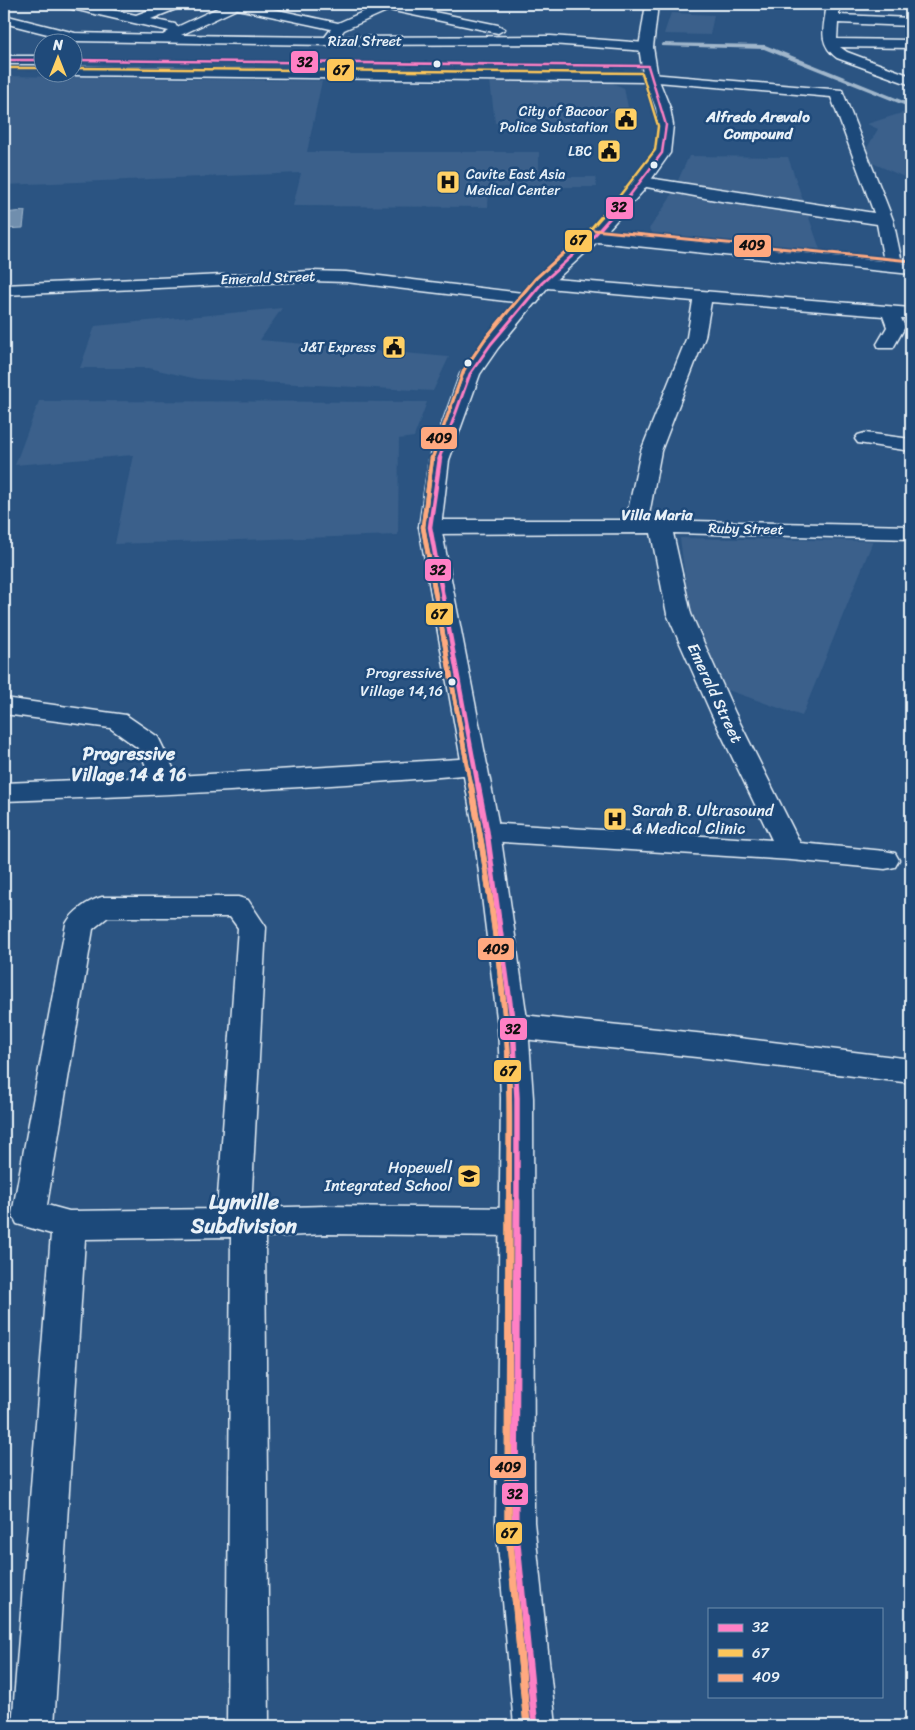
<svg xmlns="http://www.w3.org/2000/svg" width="915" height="1730" font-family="Sriracha,sans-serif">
  <rect width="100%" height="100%" fill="#2b5482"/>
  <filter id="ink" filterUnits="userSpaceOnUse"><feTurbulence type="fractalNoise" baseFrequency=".02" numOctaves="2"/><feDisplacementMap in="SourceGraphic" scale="10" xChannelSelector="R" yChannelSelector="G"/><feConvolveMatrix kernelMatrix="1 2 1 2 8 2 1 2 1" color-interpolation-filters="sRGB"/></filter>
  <g filter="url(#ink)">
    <!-- built -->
    <g fill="#3a608b">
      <path d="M 534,4 L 652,4 L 651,9 L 526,8 Z"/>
      <path d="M 671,13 L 714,15 L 710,35 L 664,34 Z"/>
      <path d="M 4,76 L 322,81 L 307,152 L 539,152 L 539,177 L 595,177 L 597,187 L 489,187 L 488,207 L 293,206 L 301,173 L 4,185 Z"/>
      <path d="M 490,81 L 612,83 L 624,88 L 629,112 L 568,112 L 569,122 L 495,123 Z"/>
      <path d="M 908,111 L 911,112 L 911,180 L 861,158 L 878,129 L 867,124 Z"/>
      <path d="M 689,156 L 788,157 L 823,258 L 669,241 L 655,236 L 649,229 L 669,200 Z"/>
      <path d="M 282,308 L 260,340 L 449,357 L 433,391 L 197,379 L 149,368 L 80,368 L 95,326 Z"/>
      <path d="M 39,401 L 427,402 L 414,437 L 399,439 L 398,535 L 115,544 L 133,455 L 15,465 Z"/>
      <path d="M 680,538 L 873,541 L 802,716 L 722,688 L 690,617 Z"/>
    </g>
    <!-- water -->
    <path fill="#708ead" stroke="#a0b6cb" d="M 25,211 L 23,228 L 4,229 L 4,213 Z"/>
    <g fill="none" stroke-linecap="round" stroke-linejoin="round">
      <!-- stream -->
      <path fill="#a0b6cb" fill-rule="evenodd" d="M 663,43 L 765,45 L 911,104 L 911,108 L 764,49 L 661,46 Z"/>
      <!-- minor casing -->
      <g stroke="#e8f1f8" stroke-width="3">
        <g id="minor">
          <path d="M 63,4 L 85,4 L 136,15 L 165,4 L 182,4 L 181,7 L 151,19 L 175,24 L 177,27 L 226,4 L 250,4 L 338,23 L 374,7 L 372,4 L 395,4 L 498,25 L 505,29 L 498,33 L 389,10 L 344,30 L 339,37 L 551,36 L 646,43 L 653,47 L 646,51 L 551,44 L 329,45 L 75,41 L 4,23 L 4,15 L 75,33 L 163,35 L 169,31 L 64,7 ZM 237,9 L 331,29 L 325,37 L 181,35 Z"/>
          <path d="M 827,4 L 839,4 L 839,15 L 911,18 L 911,26 L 838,23 L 837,39 L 911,40 L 911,48 L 840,47 L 847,52 L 911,76 L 911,85 L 837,58 C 817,43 824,27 827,4 Z"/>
          <path d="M 651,74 L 842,90 L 893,220 L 903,267 L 900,271 L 888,271 L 885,267 L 877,224 L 721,201 L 636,185 L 634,182 L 636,179 L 642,177 L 874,213 L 831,97 L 646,81 L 644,78 Z"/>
          <path d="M 311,271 L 346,272 L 531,294 L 537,295 L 540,299 L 537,303 L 531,304 L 346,282 L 311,281 L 4,295 L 4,285 Z"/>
          <path d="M 542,278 L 911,308 L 911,318 L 901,318 L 905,327 L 893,348 L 879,348 L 877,344 L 887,327 L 883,316 L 711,302 L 705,337 L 661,451 L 648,520 L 911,526 L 911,539 L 673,533 L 691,614 L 735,713 L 800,843 L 885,851 L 895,853 L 899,860 L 895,867 L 885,869 L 791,860 L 487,841 L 477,838 L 474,832 L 477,826 L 487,823 L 772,840 L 711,713 L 667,614 L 651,533 L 430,534 L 422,532 L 419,527 L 422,522 L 430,520 L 626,520 L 641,451 L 687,337 L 693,301 L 536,287 L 533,283 L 536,279 Z"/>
          <path d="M 865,433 L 911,439 L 911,451 L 858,443 L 855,439 L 858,435 Z"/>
          <path d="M 4,698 L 126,715 L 158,737 L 177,776 L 475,758 L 484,760 L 488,766 L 484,772 L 475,774 C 318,788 161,795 4,801 L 4,783 L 151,777 L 138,748 L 110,728 L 4,714 Z"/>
          <path d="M 102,897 L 238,897 L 248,900 L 266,927 L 251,1208 L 325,1206 L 515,1208 L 527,1212 L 532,1222 L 527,1232 L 515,1236 L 325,1234 L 265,1237 L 269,1726 L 227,1726 L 231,1237 L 85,1239 L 54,1726 L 12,1726 L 51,1234 L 17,1224 L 12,1214 L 66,924 C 73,911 88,901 102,897 ZM 108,917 L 230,917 L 238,928 L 217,1209 L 69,1211 L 47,1205 L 93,929 Z"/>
          <path d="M 513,1014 L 706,1034 L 911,1059 L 911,1083 L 706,1058 L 513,1038 L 502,1034 L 498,1026 L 502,1018 Z"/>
        </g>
      </g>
      <!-- major casing -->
      <g stroke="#e8f1f8" stroke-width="3">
        <g id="major">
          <path d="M 646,4 L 658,4 L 653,47 L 658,78 L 670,108 L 673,125 L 670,153 L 643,191 L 605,233 L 911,264 L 911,274 L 597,242 L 548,287 L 498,348 L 480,374 L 449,460 L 441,527 L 500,832 L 528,1026 L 533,1098 L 534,1522 L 556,1726 L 514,1726 L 496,1522 L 501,1098 L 498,1026 L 474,832 L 419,527 L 429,460 L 460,374 L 484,340 L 536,279 L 587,233 L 631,185 L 654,153 L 659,125 L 656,108 L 646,82 L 72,75 L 66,72 L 72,72 L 72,67 L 643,74 L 639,47 Z"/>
          <rect x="4" y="56" width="38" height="8"/>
        </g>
      </g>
      <!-- minor -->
      <use href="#minor" fill="#1f4a7a" fill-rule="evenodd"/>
      <!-- major -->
      <use href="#major" fill="#1f4a7a" fill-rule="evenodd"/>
      <!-- bus-1-far4 casing -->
      <g stroke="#1f4a7a" stroke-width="4.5">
        <g id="bus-1-far4">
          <path d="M 4,60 L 42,60"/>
          <path d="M 72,60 L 648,66 L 666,125 L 662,153 L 624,203"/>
        </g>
      </g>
      <!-- bus-1-far3 casing -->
      <g stroke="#1f4a7a" stroke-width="5.5">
        <path id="bus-1-far3" d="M 439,459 L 470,374 L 491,344 L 542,283 L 593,237 L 625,201"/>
      </g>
      <!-- bus-1-far2 casing -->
      <g stroke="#1f4a7a" stroke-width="8">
        <path id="bus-1-far2" d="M 440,458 L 430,527 L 478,786"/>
      </g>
      <!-- bus-1-far1 casing -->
      <g stroke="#1f4a7a" stroke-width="9">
        <path id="bus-1-far1" d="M 478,785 L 487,832 L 513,1026 L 517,1098 L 517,1202"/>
      </g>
      <!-- bus-1 casing -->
      <g stroke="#1f4a7a" stroke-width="11">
        <path id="bus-1" d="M 517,1201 L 515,1522 L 535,1726"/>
      </g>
      <!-- bus-2-far4 casing -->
      <g stroke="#1f4a7a" stroke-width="4.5">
        <g id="bus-2-far4">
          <path d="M 4,68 L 42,68"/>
          <path d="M 72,68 L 642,73 L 658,126 L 655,150 L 614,203"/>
        </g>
      </g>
      <!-- bus-2-far3 casing -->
      <g stroke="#1f4a7a" stroke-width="5.5">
        <path id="bus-2-far3" d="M 432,459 L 464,370 L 485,339 L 536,278 L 588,232 L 615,201"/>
      </g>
      <!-- bus-2-far2 casing -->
      <g stroke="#1f4a7a" stroke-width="8">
        <path id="bus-2-far2" d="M 432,458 L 423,527 L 471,786"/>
      </g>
      <!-- bus-2-far1 casing -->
      <g stroke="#1f4a7a" stroke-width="9">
        <path id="bus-2-far1" d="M 471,785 C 486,864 498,946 506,1026 C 511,1085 509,1144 509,1202"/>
      </g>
      <!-- bus-2 casing -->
      <g stroke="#1f4a7a" stroke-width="11">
        <path id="bus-2" d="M 509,1201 L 508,1522 L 527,1726"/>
      </g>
      <!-- bus-3-far3 casing -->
      <g stroke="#1f4a7a" stroke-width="5.5">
        <g id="bus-3-far3">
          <path d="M 594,230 L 911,261"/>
          <path d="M 432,459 L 464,370 L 485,339 L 536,278 L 588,231"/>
        </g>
      </g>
      <!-- bus-3-far2 casing -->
      <g stroke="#1f4a7a" stroke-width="8">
        <path id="bus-3-far2" d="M 432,458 L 423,527 L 471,786"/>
      </g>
      <!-- bus-3-far1 casing -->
      <g stroke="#1f4a7a" stroke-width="9">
        <path id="bus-3-far1" d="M 471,785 C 486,864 498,946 506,1026 C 511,1085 509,1144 509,1202"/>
      </g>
      <!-- bus-3 casing -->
      <g stroke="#1f4a7a" stroke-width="11">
        <path id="bus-3" d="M 509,1201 L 508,1522 L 527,1726"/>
      </g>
      <!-- bus-1-far4 -->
      <use href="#bus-1-far4" stroke="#ff80c5" stroke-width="2.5"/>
      <!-- bus-1-far3 -->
      <use href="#bus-1-far3" stroke="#ff80c5" stroke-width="3"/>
      <!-- bus-1-far2 -->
      <use href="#bus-1-far2" stroke="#ff80c5" stroke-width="4.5"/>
      <!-- bus-1-far1 -->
      <use href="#bus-1-far1" stroke="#ff80c5" stroke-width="5.5"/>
      <!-- bus-1 -->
      <use href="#bus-1" stroke="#ff80c5" stroke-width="7"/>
      <!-- bus-2-far4 -->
      <use href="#bus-2-far4" stroke="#fdc75a" stroke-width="2.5"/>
      <!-- bus-2-far3 -->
      <use href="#bus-2-far3" stroke="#fdc75a" stroke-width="3"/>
      <!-- bus-2-far2 -->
      <use href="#bus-2-far2" stroke="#fdc75a" stroke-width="4.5"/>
      <!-- bus-2-far1 -->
      <use href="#bus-2-far1" stroke="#fdc75a" stroke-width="5.5"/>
      <!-- bus-2 -->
      <use href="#bus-2" stroke="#fdc75a" stroke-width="7"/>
      <!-- bus-3-far3 -->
      <use href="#bus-3-far3" stroke="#ffa980" stroke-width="3"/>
      <!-- bus-3-far2 -->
      <use href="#bus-3-far2" stroke="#ffa980" stroke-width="4.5"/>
      <!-- bus-3-far1 -->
      <use href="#bus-3-far1" stroke="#ffa980" stroke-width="5.5"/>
      <!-- bus-3 -->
      <use href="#bus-3" stroke="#ffa980" stroke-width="7"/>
    </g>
  </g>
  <!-- icons -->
  <defs>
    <g id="civic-square" transform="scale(1.25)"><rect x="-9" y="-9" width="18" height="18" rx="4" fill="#ffd166" stroke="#1f4a7a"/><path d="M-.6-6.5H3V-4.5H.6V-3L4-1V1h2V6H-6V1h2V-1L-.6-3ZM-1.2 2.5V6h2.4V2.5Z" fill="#111"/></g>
    <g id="hospital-square" transform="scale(1.25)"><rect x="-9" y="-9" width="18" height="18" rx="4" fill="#ffd166" stroke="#1f4a7a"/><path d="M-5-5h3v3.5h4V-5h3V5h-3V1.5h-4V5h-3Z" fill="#111"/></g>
    <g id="school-square" transform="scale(1.25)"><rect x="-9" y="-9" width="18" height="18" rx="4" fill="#ffd166" stroke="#1f4a7a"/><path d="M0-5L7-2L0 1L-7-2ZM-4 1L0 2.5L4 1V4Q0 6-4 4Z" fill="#111"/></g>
  </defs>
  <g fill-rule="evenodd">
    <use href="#civic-square" x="626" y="119"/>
    <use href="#civic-square" x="609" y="151"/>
    <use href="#hospital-square" x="448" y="182"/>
    <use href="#civic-square" x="394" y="347"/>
    <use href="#hospital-square" x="615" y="819"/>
    <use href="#school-square" x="469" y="1176"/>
  </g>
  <!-- markers -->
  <g fill="#e8f1f8" stroke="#1f4a7a" stroke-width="2">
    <circle cx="437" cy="64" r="4.5"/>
    <circle cx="654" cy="165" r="4.5"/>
    <circle cx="468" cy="363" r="4.5"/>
    <circle cx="452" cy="682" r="4.5"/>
  </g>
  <g text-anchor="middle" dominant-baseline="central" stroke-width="5" stroke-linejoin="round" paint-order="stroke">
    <!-- far-street labels -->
    <g font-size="14" fill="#e8f1f8" stroke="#1f4a7a">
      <text x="365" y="41">Rizal Street</text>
      <text transform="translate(268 278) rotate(-2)">Emerald Street</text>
      <text transform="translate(746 529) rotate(1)">Ruby Street</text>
    </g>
    <!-- far-poi labels -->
    <g font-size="14" fill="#e8f1f8" stroke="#1f4a7a" text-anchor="end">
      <text x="608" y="111">City of Bacoor<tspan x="608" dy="16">Police Substation</tspan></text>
      <text x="592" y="151">LBC</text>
      <text x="466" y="174" text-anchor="start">Cavite East Asia<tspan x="466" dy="16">Medical Center</tspan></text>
      <text x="376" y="347">J&amp;T Express</text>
    </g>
    <!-- far-neighbourhood labels -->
    <g font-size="15" font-weight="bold" fill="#e8f1f8" stroke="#1f4a7a">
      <text x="758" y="117">Alfredo Arevalo<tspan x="758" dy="17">Compound</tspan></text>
      <text x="657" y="515">Villa Maria</text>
    </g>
    <!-- bus labels -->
    <g font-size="15" fill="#e8f1f8" stroke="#1f4a7a" text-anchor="end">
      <text x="443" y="673">Progressive<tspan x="443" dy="18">Village 14,16</tspan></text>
    </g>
    <!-- street labels -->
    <g font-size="16" fill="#e8f1f8" stroke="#1f4a7a">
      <text transform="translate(715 693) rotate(65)">Emerald Street</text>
    </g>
    <!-- poi labels -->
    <g font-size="16" fill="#e8f1f8" stroke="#1f4a7a" text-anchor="start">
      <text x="632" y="810">Sarah B. Ultrasound<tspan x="632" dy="18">&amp; Medical Clinic</tspan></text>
      <text x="452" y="1167" text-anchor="end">Hopewell<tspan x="452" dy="18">Integrated School</tspan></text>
    </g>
    <!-- neighbourhood labels -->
    <g font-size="18" font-weight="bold" fill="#e8f1f8" stroke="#1f4a7a">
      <text x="129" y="754">Progressive<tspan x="129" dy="21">Village 14 &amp; 16</tspan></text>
    </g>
    <!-- near-neighbourhood labels -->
    <g font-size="21" font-weight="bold" fill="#e8f1f8" stroke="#1f4a7a">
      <text x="244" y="1202">Lynville<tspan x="244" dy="24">Subdivision</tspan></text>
    </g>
  </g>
  <g stroke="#1f4a7a" stroke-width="2">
    <rect x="290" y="50" width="29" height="24" rx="5" fill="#ff80c5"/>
    <rect x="326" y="58" width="29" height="24" rx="5" fill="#fdc75a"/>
    <rect x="605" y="196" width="29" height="24" rx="5" fill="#ff80c5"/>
    <rect x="564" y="229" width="29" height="24" rx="5" fill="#fdc75a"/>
    <rect x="733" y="234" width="39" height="24" rx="5" fill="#ffa980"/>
    <rect x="420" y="426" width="38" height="24" rx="5" fill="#ffa980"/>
    <rect x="424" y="558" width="28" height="24" rx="5" fill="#ff80c5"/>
    <rect x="425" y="602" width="29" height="24" rx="5" fill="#fdc75a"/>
    <rect x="477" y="937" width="38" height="24" rx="5" fill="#ffa980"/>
    <rect x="499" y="1017" width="29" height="24" rx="5" fill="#ff80c5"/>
    <rect x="493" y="1059" width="29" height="24" rx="5" fill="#fdc75a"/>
    <rect x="489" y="1455" width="38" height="24" rx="5" fill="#ffa980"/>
    <rect x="501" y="1482" width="28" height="24" rx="5" fill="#ff80c5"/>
    <rect x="495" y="1521" width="28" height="24" rx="5" fill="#fdc75a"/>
  </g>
  <g font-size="14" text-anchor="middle" font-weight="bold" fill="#111">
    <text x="305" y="67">32</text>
    <text x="341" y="75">67</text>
    <text x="619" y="212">32</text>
    <text x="578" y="245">67</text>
    <text x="752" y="250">409</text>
    <text x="439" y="443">409</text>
    <text x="438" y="575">32</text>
    <text x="439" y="619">67</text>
    <text x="496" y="954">409</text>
    <text x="513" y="1034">32</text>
    <text x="508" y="1076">67</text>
    <text x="508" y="1472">409</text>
    <text x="515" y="1499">32</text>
    <text x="509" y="1538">67</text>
  </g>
  <!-- margin -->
  <rect width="915" height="1730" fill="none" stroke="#1f4a7a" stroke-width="20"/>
  <rect x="10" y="10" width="895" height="1710" fill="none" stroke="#e8f1f8" stroke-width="2" filter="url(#ink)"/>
  <!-- legend -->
  <rect x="708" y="1608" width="175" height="90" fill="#1f4a7a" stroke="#6f8dac"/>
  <rect x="718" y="1624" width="25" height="8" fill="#ff80c5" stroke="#6f8dac"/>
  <text x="752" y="1632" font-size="15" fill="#e8f1f8">32</text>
  <rect x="718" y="1649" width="25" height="8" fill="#fdc75a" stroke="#6f8dac"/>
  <text x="752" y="1658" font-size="15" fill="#e8f1f8">67</text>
  <rect x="718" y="1674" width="25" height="8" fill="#ffa980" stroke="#6f8dac"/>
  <text x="752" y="1682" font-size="15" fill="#e8f1f8">409</text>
  <!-- north arrow -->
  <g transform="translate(58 58)"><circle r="24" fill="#1f4a7a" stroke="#6f8dac"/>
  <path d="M0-4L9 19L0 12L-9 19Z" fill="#ffd166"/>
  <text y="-8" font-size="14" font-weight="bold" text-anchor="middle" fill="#e8f1f8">N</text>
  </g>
</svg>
